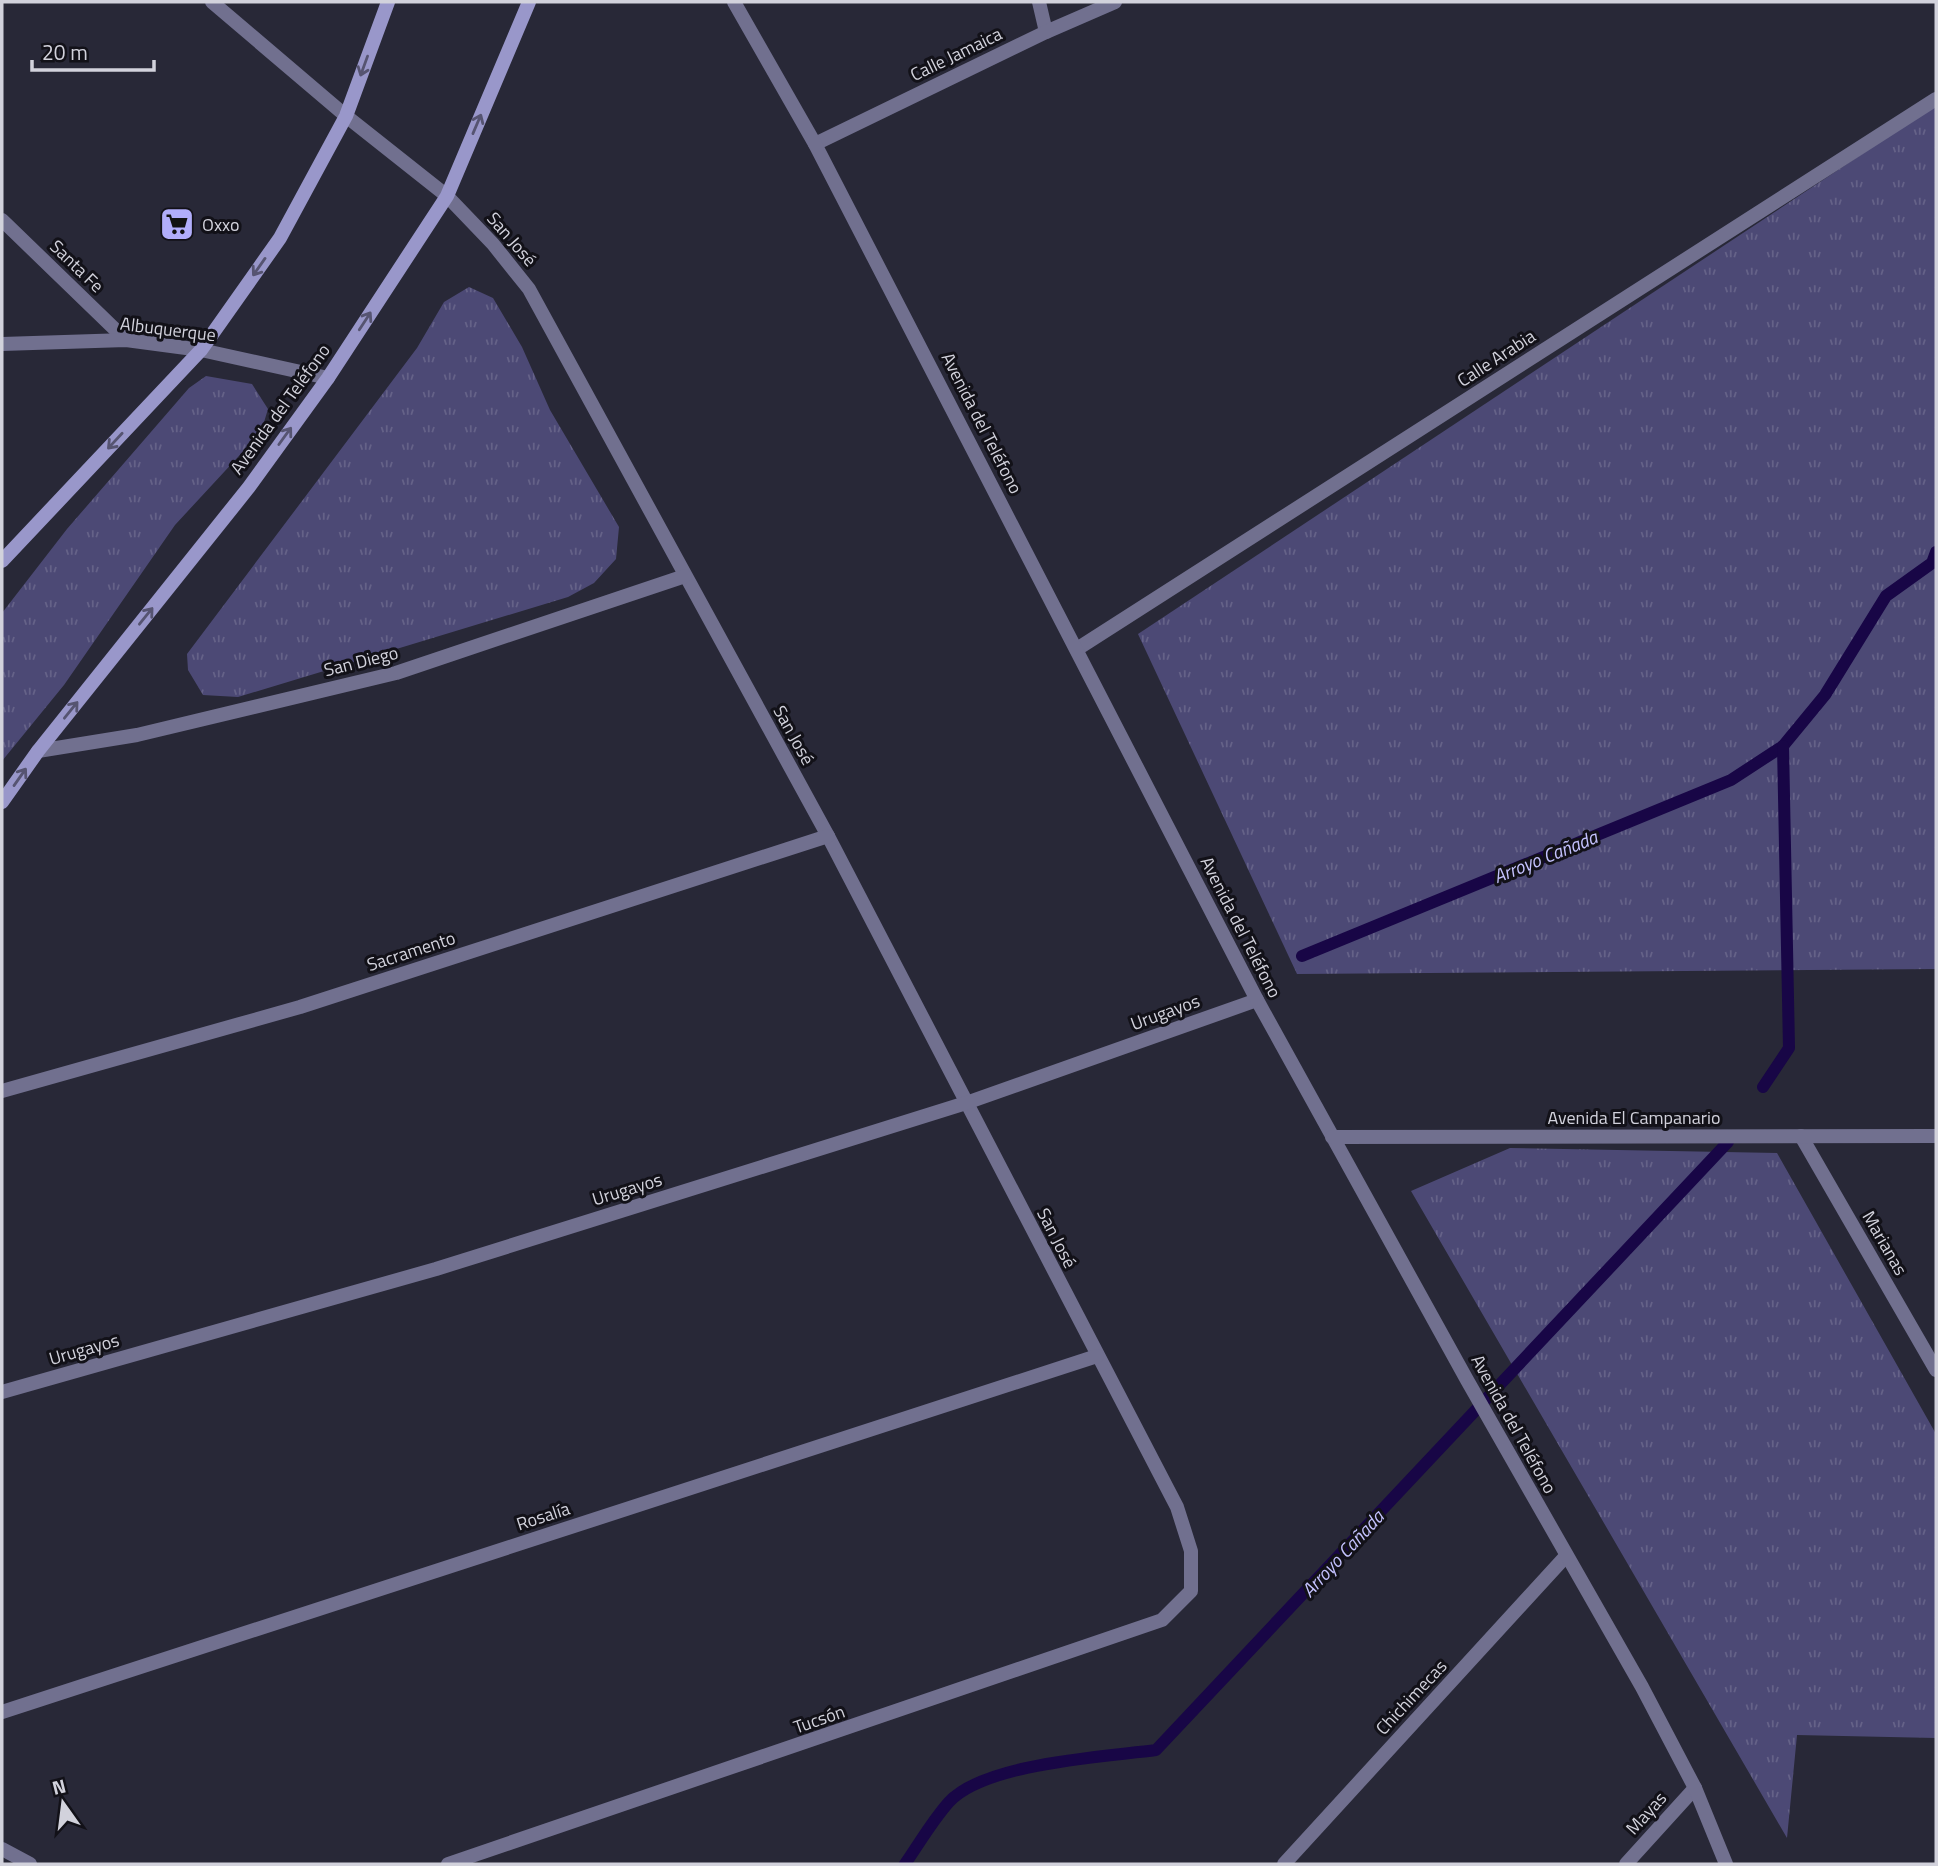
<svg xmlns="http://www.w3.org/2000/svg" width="1938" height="1866" font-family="'Titillium Web',sans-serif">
  <defs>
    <pattern id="grass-tufts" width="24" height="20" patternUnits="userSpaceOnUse" patternTransform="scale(1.75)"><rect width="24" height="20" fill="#4c4975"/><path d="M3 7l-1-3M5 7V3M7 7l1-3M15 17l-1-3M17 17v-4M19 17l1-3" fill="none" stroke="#656288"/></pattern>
  </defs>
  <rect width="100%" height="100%" fill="#282837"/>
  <!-- grass -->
  <g fill="url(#grass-tufts)">
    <path d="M 1936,105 L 1936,969 L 1297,974 L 1138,634 Z"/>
    <path d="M 469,287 L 493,298 L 522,347 L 550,410 L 619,527 L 616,559 L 594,583 L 568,597 L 238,697 L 203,695 L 188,670 L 187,654 L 417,348 L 444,302 Z"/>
    <path d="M 206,376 L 252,384 L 268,409 L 261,432 L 175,525 L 64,685 L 2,761 L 2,613 L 67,529 L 189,388 Z"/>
    <path d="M 1510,1148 L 1777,1153 L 1936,1434 L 1936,1738 L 1797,1735 L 1787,1838 L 1411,1191 Z"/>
  </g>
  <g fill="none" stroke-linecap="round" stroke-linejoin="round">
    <!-- stream -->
    <g stroke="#180646" stroke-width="12">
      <path d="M 1302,956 L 1731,780 L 1783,746 L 1825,695 L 1886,596 L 1932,563 L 1936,552"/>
      <path d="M 1763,1087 L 1789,1048 L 1783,746"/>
      <path d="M 905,1864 C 919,1844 932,1821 949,1802 C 985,1763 1103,1757 1156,1750 L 1728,1142"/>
    </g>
    <!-- minor -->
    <g stroke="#71708f" stroke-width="14">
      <path d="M 212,2 L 346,116 L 447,196 L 493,244 L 529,289 L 828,836 L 1177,1507 L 1191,1551 L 1191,1591 L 1162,1620 L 448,1864"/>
      <path d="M 1039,2 L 1046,32"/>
      <path d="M 815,144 L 1046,32 L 1115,2"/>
      <path d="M 2,220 L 126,340"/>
      <path d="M 2,344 L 126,340 L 201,350 L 328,378"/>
      <path d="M 1077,649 L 1936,99"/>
      <path d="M 38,751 L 137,735 L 396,673 L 685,576"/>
      <path d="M 2,1091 L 300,1007 L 828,836"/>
      <path d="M 1801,1136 L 1936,1370"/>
      <path d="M 2,1392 L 436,1269 L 966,1103 L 1257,1000"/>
      <path d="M 2,1712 L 1097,1356"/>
      <path d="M 2,1849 L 30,1864"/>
      <path d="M 1284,1864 L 1566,1556"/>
      <path d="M 1626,1864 L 1695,1788"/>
    </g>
    <!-- tertiary -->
    <g stroke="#71708f" stroke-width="14">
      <path d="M 734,2 L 815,144 L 1257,1000 L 1467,1380 L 1642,1687 L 1695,1788 L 1726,1864"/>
      <path d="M 1332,1137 L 1936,1136"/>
    </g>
    <!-- secondary -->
    <g stroke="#9997ca" stroke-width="14">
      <path d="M 2,561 L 201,350 L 280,238 L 346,116 L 388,2"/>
      <path d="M 2,802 L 38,751 L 249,487 L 328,378 L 447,196 L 529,2"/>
    </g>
  </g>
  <!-- one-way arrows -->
  <defs><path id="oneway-shaft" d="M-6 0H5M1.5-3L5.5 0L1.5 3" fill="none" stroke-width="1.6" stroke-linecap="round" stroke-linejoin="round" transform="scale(1.75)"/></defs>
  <g stroke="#565471">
    <use href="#oneway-shaft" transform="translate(364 66) rotate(110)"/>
    <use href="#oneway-shaft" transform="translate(477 124) rotate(-67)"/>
    <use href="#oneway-shaft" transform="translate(259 267) rotate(125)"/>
    <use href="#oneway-shaft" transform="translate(365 321) rotate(-57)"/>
    <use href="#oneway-shaft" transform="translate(285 436) rotate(-54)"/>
    <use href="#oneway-shaft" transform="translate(115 441) rotate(133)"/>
    <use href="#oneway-shaft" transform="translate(146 616) rotate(-51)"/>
    <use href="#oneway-shaft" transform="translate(71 710) rotate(-51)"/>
    <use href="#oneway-shaft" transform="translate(20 777) rotate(-55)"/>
  </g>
  <!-- icons -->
  <defs>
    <g id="supermarket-square" transform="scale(1.75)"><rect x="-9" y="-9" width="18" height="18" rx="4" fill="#b1adfa" stroke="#121118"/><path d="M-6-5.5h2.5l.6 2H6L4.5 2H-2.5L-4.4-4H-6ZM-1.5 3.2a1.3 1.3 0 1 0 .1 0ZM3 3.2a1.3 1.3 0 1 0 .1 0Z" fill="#111"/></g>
  </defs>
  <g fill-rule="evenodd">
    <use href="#supermarket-square" x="177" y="224"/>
  </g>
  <g text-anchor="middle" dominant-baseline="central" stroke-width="6" stroke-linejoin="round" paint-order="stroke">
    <!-- street labels -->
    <g font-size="18" fill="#d2d2dc" stroke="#121118">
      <text transform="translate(956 54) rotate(-26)">Calle Jamaica</text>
      <text transform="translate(512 239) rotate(49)">San José</text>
      <text transform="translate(77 266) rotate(44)">Santa Fe</text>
      <text transform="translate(168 329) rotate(7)">Albuquerque</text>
      <text transform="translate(1496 358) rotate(-33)">Calle Arabia</text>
      <text transform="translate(280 409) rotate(-54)">Avenida del Teléfono</text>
      <text transform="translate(982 423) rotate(63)">Avenida del Teléfono</text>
      <text transform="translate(361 661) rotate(-14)">San Diego</text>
      <text transform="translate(794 735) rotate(61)">San José</text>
      <text transform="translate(1241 927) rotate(63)">Avenida del Teléfono</text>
      <text transform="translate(411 951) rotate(-18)">Sacramento</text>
      <text transform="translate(1165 1012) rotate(-20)">Urugayos</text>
      <text x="1634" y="1117">Avenida El Campanario</text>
      <text transform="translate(627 1189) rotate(-17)">Urugayos</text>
      <text transform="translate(1057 1238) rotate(63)">San José</text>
      <text transform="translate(1885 1243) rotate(60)">Marianas</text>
      <text transform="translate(84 1349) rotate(-16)">Urugayos</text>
      <text transform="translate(1514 1424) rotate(61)">Avenida del Teléfono</text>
      <text transform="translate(543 1516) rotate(-18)">Rosalía</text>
      <text transform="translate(1411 1697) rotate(-47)">Chichimecas</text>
      <text transform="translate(819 1719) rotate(-19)">Tucsón</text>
      <text transform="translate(1646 1813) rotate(-48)">Mayas</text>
    </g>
    <!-- poi labels -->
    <g font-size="18" fill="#d2d2dc" stroke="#121118" text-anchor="start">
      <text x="202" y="224">Oxxo</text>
    </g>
    <!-- water labels -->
    <g font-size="19" font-style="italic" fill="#c4c2fe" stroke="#121118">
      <text transform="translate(1545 856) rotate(-22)">Arroyo Cañada</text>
      <text transform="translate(1342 1553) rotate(-47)">Arroyo Cañada</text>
    </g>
  </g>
  <!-- border -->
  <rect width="1938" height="1866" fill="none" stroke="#d2d2dc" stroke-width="7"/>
  <!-- north arrow -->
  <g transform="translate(63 1803) rotate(346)" stroke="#121118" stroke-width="5" paint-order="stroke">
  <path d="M0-5L12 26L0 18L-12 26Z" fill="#d2d2dc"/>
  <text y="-10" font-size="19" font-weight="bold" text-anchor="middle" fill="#d2d2dc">N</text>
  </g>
  <!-- scale -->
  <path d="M32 60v10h122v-10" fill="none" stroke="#d2d2dc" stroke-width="3.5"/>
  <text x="42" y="60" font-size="21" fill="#d2d2dc" stroke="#121118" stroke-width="5" paint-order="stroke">20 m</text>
</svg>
